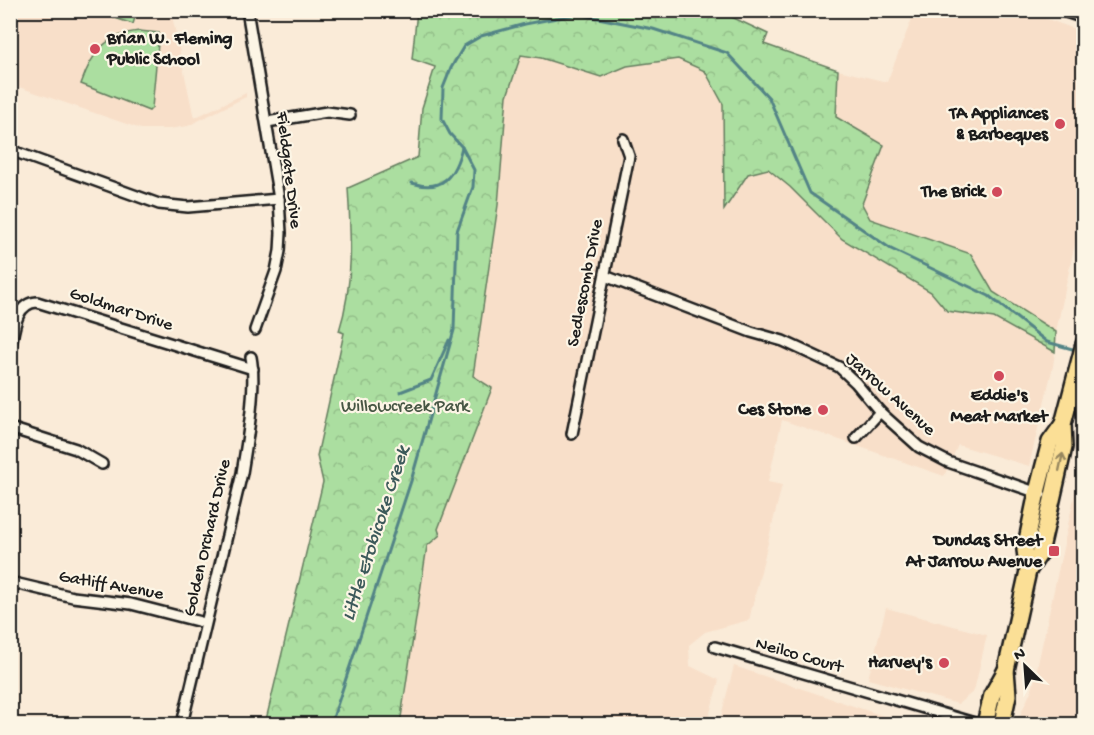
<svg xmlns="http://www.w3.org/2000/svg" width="1094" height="735" font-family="'Gochi Hand',sans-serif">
  <defs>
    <pattern id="forest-crowns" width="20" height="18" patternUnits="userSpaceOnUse" patternTransform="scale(1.5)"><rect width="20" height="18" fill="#abdea0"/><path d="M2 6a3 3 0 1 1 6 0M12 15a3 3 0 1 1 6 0" fill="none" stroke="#93be89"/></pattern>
  </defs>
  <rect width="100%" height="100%" fill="#faebd8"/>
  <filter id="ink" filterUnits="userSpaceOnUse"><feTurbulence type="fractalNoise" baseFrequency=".0167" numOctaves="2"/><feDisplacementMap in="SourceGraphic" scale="12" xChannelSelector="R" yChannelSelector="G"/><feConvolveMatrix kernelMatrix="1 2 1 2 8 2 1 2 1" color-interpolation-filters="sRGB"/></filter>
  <g filter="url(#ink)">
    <!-- built -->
    <g fill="#f8dfc9">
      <path d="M 11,11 L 171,11 L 194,118 L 246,93 L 246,97 L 188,126 L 169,129 L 141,129 L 19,87 L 11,112 Z"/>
      <path d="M 915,11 L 1025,11 L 1083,32 L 1083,206 L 1056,332 L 993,292 L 971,254 L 870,219 L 862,204 L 884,145 L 836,117 L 838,70 L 887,82 Z"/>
      <path d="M 521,55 L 541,58 L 601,77 L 626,66 L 678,59 L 705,71 L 723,103 L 725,209 L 748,174 L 768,169 L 790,187 L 842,239 L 931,292 L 947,311 L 994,318 L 1055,352 L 1053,366 L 1029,466 L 958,445 L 944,476 L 782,420 L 768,482 L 782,485 L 749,620 L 705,632 L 689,645 L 690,666 L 719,680 L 707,724 L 395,724 L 427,546 L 440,535 L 438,529 L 473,377 L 498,205 L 507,96 Z"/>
      <path d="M 1083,456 L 1083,724 L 1016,724 L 1033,687 Z"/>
      <path d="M 886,608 L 987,635 L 974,691 L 958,704 L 868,679 Z"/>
      <path d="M 734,666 L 907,724 L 719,724 Z"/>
    </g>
    <!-- grass -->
    <g fill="#abdea0" stroke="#647d5e" stroke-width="1.5">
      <path d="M 94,11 L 137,11 L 133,24 Z"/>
      <path d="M 139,31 L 159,33 L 152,108 L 149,111 L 81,84 C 92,52 105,35 139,31 Z"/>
    </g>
    <!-- forest -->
    <path fill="url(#forest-crowns)" stroke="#647d5e" stroke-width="1.5" d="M 417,11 L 719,11 L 768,34 L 764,44 L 838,70 L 836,117 L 884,145 L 862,204 L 870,219 L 971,254 L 993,292 L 1056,332 L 1055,352 L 994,318 L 947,311 L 931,292 L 842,239 L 790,187 L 768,169 L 748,174 L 724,210 L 723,104 L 705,71 L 678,59 L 627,66 L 601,77 L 541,58 L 521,55 L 507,96 L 498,205 L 473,376 L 492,388 L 438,529 L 440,535 L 427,546 L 400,724 L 265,724 L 323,482 L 317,456 L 344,333 L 339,331 C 354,284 351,236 348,188 L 418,157 L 422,108 L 435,67 L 412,59 Z"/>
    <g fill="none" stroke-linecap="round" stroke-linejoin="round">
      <!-- stream -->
      <g stroke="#538486" stroke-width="3">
        <path d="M 412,183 C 443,193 455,175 462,147"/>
        <path d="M 400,392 L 431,380 L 449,340"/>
        <path d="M 331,724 L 411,481 L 454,330 L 457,231 L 473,187 L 474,170 L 462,147 L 450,134 L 442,119 L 443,88 L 451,68 L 464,46 L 481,36 L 525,24 L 578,14 L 653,29 L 727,53 L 769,98 L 810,193 L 891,249 L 989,296 L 1047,342 L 1076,350"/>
      </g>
      <!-- minor casing -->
      <g stroke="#1c1c1c" stroke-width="14">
        <g id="minor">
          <path d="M 247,10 L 279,199 L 281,233 L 280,251 L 276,271 L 255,330"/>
          <path d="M 1060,10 L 1084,18"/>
          <path d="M 267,122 L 327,112 L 350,115"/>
          <path d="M 10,150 L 159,204 L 188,207 L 279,199"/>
          <path d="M 605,276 L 751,332 L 783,341 L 839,367 L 856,383 L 880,412 L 919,447 L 948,462 L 1041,494"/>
          <path d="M 10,351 C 14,334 14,303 37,302 L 253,369"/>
          <path d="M 10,428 L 76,449 L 102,464"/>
          <path d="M 572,434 L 629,156 L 623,139"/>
          <path d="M 856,438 L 880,412"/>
          <path d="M 10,582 L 73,597 L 131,604 L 205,623"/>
          <path d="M 715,647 L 978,724"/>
          <path d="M 182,724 L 242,473 C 247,441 257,388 251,357"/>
        </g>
      </g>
      <!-- primary casing -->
      <g stroke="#1c1c1c" stroke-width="20">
        <g id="primary">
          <path d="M 1028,571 L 1025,550 L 1037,492 L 1050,442 L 1063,424"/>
          <path d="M 985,724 L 992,695 L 1006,670 L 1028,571 L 1040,553 L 1064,447 L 1063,424 L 1084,344"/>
          <path d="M 1002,724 L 1008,695 L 1006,670"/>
        </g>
      </g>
      <!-- minor -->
      <use href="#minor" stroke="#fcf5e5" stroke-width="9"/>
      <!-- primary -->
      <use href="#primary" stroke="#fbdf96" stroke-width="15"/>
    </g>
    <!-- one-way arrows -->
    <defs><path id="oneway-shaft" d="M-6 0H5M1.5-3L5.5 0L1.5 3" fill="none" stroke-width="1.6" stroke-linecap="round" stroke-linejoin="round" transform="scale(1.5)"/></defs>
    <use stroke="#97875f" href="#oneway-shaft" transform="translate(1061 462) rotate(-78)"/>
  </g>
  <!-- markers -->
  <g fill="#d1495b" stroke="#fcf5e5" stroke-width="2">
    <circle cx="95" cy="49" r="6"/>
    <circle cx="1060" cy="124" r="6"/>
    <circle cx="997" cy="192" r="6"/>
    <circle cx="999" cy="376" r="6"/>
    <circle cx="823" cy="410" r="6"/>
    <rect x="1048" y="545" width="12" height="12" rx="3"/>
    <circle cx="944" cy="663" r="6"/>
  </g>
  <g text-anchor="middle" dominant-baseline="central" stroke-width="4.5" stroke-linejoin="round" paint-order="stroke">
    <!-- poi labels -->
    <g font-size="18" font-weight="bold" fill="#1c1c1c" stroke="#fcf5e5" text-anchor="end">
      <text x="107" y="39" text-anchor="start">Brian W. Fleming<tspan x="107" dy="21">Public School</tspan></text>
      <text x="1048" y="114">TA Appliances<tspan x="1048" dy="21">&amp; Barbeques</tspan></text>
      <text x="985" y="192">The Brick</text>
      <text x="999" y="396" text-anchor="middle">Eddie's<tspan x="999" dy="21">Meat Market</tspan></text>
      <text x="811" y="410">Ces Stone</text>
      <text x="1042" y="541">Dundas Street<tspan x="1042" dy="21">At Jarrow Avenue</tspan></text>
      <text x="932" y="663">Harvey's</text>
    </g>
    <!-- street labels -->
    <g font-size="18" fill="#1c1c1c" stroke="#fcf5e5">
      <text transform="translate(288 170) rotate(83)">Fieldgate Drive</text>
      <text transform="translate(586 283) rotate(-79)">Sedlescomb Drive</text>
      <text transform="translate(121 310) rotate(18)">Goldmar Drive</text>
      <text transform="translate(890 395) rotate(42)">Jarrow Avenue</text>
      <text transform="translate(208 538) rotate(-77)">Golden Orchard Drive</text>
      <text transform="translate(111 586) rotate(10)">Gatliff Avenue</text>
      <text transform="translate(799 656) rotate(16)">Neilco Court</text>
    </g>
    <!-- park labels -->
    <g font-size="18" fill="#475644" stroke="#fcf5e5">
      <text x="405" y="407">Willowcreek Park</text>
    </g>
    <!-- water labels -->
    <g font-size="20" font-style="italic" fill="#3c595a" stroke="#fcf5e5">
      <text transform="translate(377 534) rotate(-72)">Little Etobicoke Creek</text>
    </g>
  </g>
  <!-- margin -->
  <rect width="1094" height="735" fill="none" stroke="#fcf5e5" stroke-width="36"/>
  <rect x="18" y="18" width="1058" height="699" fill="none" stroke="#1c1c1c" stroke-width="2" filter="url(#ink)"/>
  <!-- north arrow -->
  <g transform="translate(1025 666) rotate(335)" stroke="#fcf5e5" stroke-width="4.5" paint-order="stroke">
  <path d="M0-4.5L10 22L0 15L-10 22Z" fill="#1c1c1c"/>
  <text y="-9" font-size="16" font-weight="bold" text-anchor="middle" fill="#1c1c1c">N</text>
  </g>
</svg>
